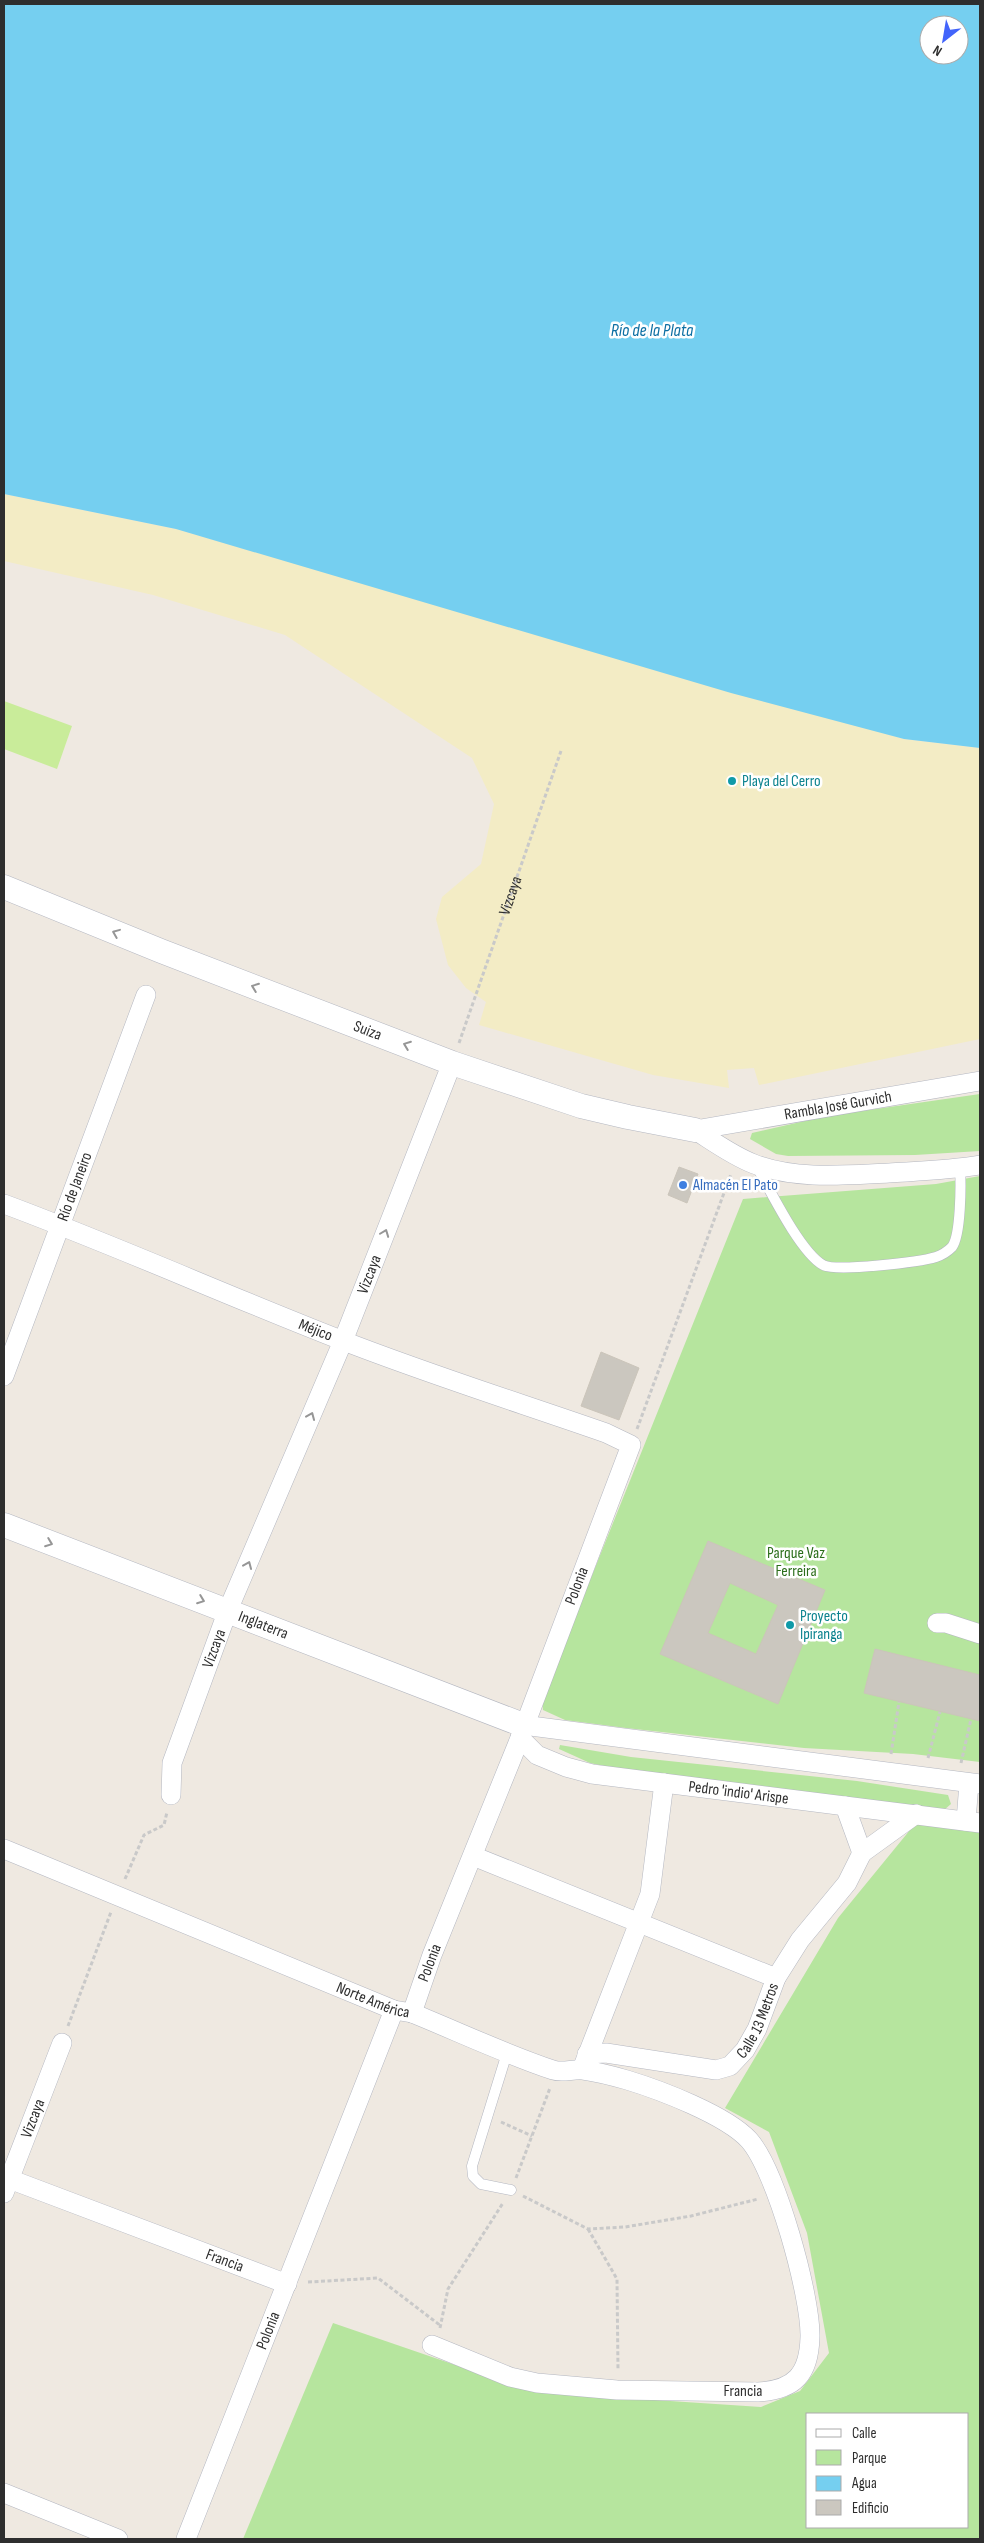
<svg xmlns="http://www.w3.org/2000/svg" width="984" height="2543" font-family="'Sofia Sans Condensed',sans-serif">
  <rect width="100%" height="100%" fill="#efe9e1"/>
  <!-- green -->
  <g fill="#b6e59e" fill-rule="evenodd">
    <path d="M 980,1094 L 980,1151 L 915,1155 L 788,1156 L 776,1154 L 750,1139 L 752,1133 L 827,1116 Z"/>
    <path d="M 980,1176 L 980,1762 L 913,1754 L 804,1748 L 626,1728 L 565,1720 L 543,1710 L 542,1700 L 743,1199 L 936,1184 Z"/>
    <path d="M 560,1745 L 631,1757 L 857,1781 L 948,1795 L 951,1804 L 944,1810 L 618,1769 L 590,1763 L 559,1749 Z"/>
    <path d="M 919,1819 L 980,1826 L 980,2539 L 243,2539 L 333,2323 L 534,2392 L 761,2407 L 800,2391 L 829,2353 L 807,2233 L 769,2132 L 725,2108 L 838,1918 ZM 808,2414 L 968,2414 L 968,2527 L 808,2527 Z"/>
  </g>
  <!-- sand -->
  <path fill="#f3ecc5" d="M 4,494 L 176,529 L 904,739 L 980,748 L 980,1039 L 759,1085 L 754,1068 L 727,1070 L 729,1088 L 653,1075 L 479,1025 L 486,1002 L 466,988 L 448,965 L 436,919 L 442,897 L 481,864 L 494,804 L 472,758 L 285,635 L 153,595 L 4,561 Z"/>
  <!-- pitch -->
  <path fill="#c9ec9a" d="M 4,701 L 72,726 L 57,769 L 4,749 Z"/>
  <!-- water -->
  <path fill="#75cff0" fill-rule="evenodd" d="M 4,4 L 980,4 L 980,748 L 904,739 L 731,693 L 176,529 L 4,494 ZM 929,25 L 959,25 L 959,55 L 929,55 Z"/>
  <!-- building -->
  <g fill="#cbc7bf" stroke="#cbc5ba" fill-rule="evenodd">
    <path d="M 679,1167 L 698,1174 L 687,1203 L 668,1195 Z"/>
    <path d="M 601,1352 L 639,1368 L 619,1420 L 581,1406 Z"/>
    <path d="M 708,1541 L 825,1590 L 778,1704 L 660,1654 ZM 730,1583 L 778,1605 L 756,1654 L 708,1633 Z"/>
    <path d="M 875,1649 L 980,1675 L 980,1721 L 864,1693 Z"/>
  </g>
  <g fill="none" stroke-linecap="round" stroke-linejoin="round">
    <!-- service casing -->
    <g stroke="#b4b7c1" stroke-width="11">
      <g id="service">
        <path d="M 756,1165 C 770,1190 800,1252 823,1265 C 836,1272 920,1262 936,1257 C 942,1255 948,1251 952,1247 C 961,1235 961,1184 960,1168"/>
        <path d="M 507,2053 L 472,2166 L 473,2176 L 481,2184 L 511,2190"/>
      </g>
    </g>
    <!-- minor casing -->
    <g stroke="#b4b7c1" stroke-width="20">
      <g id="minor">
        <path d="M 695,1130 C 714,1142 733,1156 754,1164 C 797,1180 845,1175 889,1173 C 920,1171 950,1170 980,1165"/>
        <path id="s2" d="M 695,1130 L 980,1081"/>
        <path id="s3" d="M 4,1204 C 117,1246 228,1296 341,1340 C 428,1374 517,1402 606,1433 L 631,1445 L 520,1738 L 432,1955 L 412,2013"/>
        <path id="s4" d="M 4,1376 L 146,995"/>
        <path d="M 937,1623 L 946,1623 L 980,1634"/>
        <path d="M 523,1725 L 980,1784"/>
        <path id="s5" d="M 520,1738 L 537,1755 L 566,1767 L 592,1774 L 980,1823"/>
        <path id="s6" d="M 171,1795 L 172,1763 L 228,1610 L 343,1341 L 452,1063"/>
        <path d="M 845,1806 L 862,1853 L 916,1814"/>
        <path d="M 966,1821 L 969,1783"/>
        <path id="s7" d="M 4,1849 L 394,2010 L 412,2013 C 459,2032 505,2054 553,2070 C 562,2073 573,2069 583,2070 C 598,2072 613,2076 627,2080 C 660,2090 726,2115 749,2140 C 776,2170 811,2296 810,2337 C 809,2374 795,2390 758,2392 L 617,2390 L 537,2383 L 510,2377 L 432,2345"/>
        <path d="M 473,1856 L 776,1978"/>
        <path id="s8" d="M 587,2054 L 606,2053 L 716,2070 L 730,2066 L 745,2050 L 757,2029 L 776,1978 L 800,1940 L 847,1883 L 862,1853"/>
        <path d="M 584,2064 L 650,1894 L 664,1783"/>
        <path id="s9" d="M 4,2177 L 287,2284"/>
        <path id="s10" d="M 4,2193 L 62,2043"/>
        <path d="M 4,2493 L 118,2539"/>
        <path id="s11" d="M 186,2539 L 394,2010"/>
      </g>
    </g>
    <!-- tertiary casing -->
    <g stroke="#b4b7c1" stroke-width="25">
      <g id="tertiary">
        <path id="s12" d="M 4,887 L 161,951 L 452,1063 L 581,1106 L 628,1117 L 695,1130"/>
        <path id="s13" d="M 4,1525 L 523,1725"/>
      </g>
    </g>
    <!-- path -->
    <g stroke="#c9c9c9" stroke-width="3" stroke-dasharray="4 2.5" stroke-linecap="butt">
      <path id="s1" d="M 459,1043 L 561,751"/>
      <path d="M 637,1429 L 731,1174"/>
      <path d="M 891,1754 L 899,1702"/>
      <path d="M 928,1758 L 940,1712"/>
      <path d="M 961,1763 L 971,1719"/>
      <path d="M 125,1879 L 144,1835 L 164,1825 L 167,1812"/>
      <path d="M 68,2026 L 111,1912"/>
      <path d="M 501,2122 L 532,2136"/>
      <path d="M 516,2178 L 550,2088"/>
      <path d="M 523,2196 L 588,2229 L 625,2227 L 691,2216 L 758,2199"/>
      <path d="M 588,2229 L 617,2279 L 618,2370"/>
      <path d="M 308,2282 L 378,2278 L 441,2326"/>
      <path d="M 440,2328 L 448,2289 L 503,2203"/>
    </g>
    <!-- service -->
    <use href="#service" stroke="#fff" stroke-width="10"/>
    <!-- minor -->
    <use href="#minor" stroke="#fff" stroke-width="19"/>
    <!-- tertiary -->
    <use href="#tertiary" stroke="#fff" stroke-width="24"/>
  </g>
  <!-- one-way arrows -->
  <defs><path id="oneway-chevron" d="M-2-3.5L2.5 0L-2 3.5" fill="none" stroke-width="1.6" stroke-linecap="round" stroke-linejoin="round" transform="scale(1.25)"/></defs>
  <g stroke="#969696">
    <use href="#oneway-chevron" transform="translate(116 933) rotate(-158)"/>
    <use href="#oneway-chevron" transform="translate(255 987) rotate(-159)"/>
    <use href="#oneway-chevron" transform="translate(407 1045) rotate(-159)"/>
    <use href="#oneway-chevron" transform="translate(385 1233) rotate(-69)"/>
    <use href="#oneway-chevron" transform="translate(311 1416) rotate(-67)"/>
    <use href="#oneway-chevron" transform="translate(49 1543) rotate(21)"/>
    <use href="#oneway-chevron" transform="translate(248 1565) rotate(-67)"/>
    <use href="#oneway-chevron" transform="translate(201 1600) rotate(21)"/>
  </g>
  <!-- markers -->
  <g fill="#0f9aa8" stroke="#fff" stroke-width="2">
    <circle cx="732" cy="781" r="5"/>
    <circle cx="790" cy="1625" r="5"/>
  </g>
  <circle fill="#3f7fe0" stroke="#fff" stroke-width="2" cx="683" cy="1185" r="5"/>
  <g text-anchor="middle" dominant-baseline="central" stroke-width="5" stroke-linejoin="round" paint-order="stroke">
    <!-- culture labels -->
    <g font-size="16" fill="#0d838f" stroke="#fff" text-anchor="start">
      <text x="742" y="781">Playa del Cerro</text>
      <text x="800" y="1616">Proyecto<tspan x="800" dy="18">Ipiranga</tspan></text>
    </g>
    <!-- street labels -->
    <g font-size="16" fill="#2e2e2e" stroke="#fff">
      <text stroke="none"><textPath href="#s1" startOffset="156">Vizcaya</textPath></text>
      <text stroke="none"><textPath href="#s12" startOffset="391">Suiza</textPath></text>
      <text stroke="none"><textPath href="#s2" startOffset="145">Rambla José Gurvich</textPath></text>
      <text stroke="none"><textPath href="#s4" startOffset="202">Río de Janeiro</textPath></text>
      <text stroke="none"><textPath href="#s6" startOffset="559">Vizcaya</textPath></text>
      <text stroke="none"><textPath href="#s3" startOffset="336">Méjico</textPath></text>
      <text transform="translate(577 1586) rotate(-69)">Polonia</text>
      <text stroke="none"><textPath href="#s13" startOffset="278">Inglaterra</textPath></text>
      <text stroke="none"><textPath href="#s6" startOffset="154">Vizcaya</textPath></text>
      <text stroke="none"><textPath href="#s5" startOffset="230">Pedro 'indio' Arispe</textPath></text>
      <text transform="translate(430 1963) rotate(-69)">Polonia</text>
      <text stroke="none"><textPath href="#s7" startOffset="399">Norte América</textPath></text>
      <text stroke="none"><textPath href="#s8" startOffset="199">Calle 13 Metros</textPath></text>
      <text stroke="none"><textPath href="#s10" startOffset="80">Vizcaya</textPath></text>
      <text stroke="none"><textPath href="#s9" startOffset="236">Francia</textPath></text>
      <text stroke="none"><textPath href="#s11" startOffset="224">Polonia</textPath></text>
      <text x="743" y="2391">Francia</text>
    </g>
    <!-- shop labels -->
    <g font-size="16" fill="#366cbe" stroke="#fff" text-anchor="start">
      <text x="693" y="1185">Almacén El Pato</text>
    </g>
    <!-- park labels -->
    <g font-size="16" fill="#2c6e1b" stroke="#fff">
      <text x="796" y="1553">Parque Vaz<tspan x="796" dy="18">Ferreira</tspan></text>
    </g>
    <!-- water labels -->
    <g font-size="18" font-style="italic" fill="#0d6fa3" stroke="#fff">
      <text x="652" y="330">Río de la Plata</text>
    </g>
  </g>
  <!-- border -->
  <rect width="984" height="2543" fill="none" stroke="#2e2e2e" stroke-width="10"/>
  <!-- legend -->
  <rect x="806" y="2413" width="162" height="115" fill="#ffffff" stroke="#ababab"/>
  <rect x="816" y="2429" width="25" height="8" fill="#ffffff" stroke="#ababab"/>
  <text x="852" y="2438" font-size="15" fill="#2e2e2e">Calle</text>
  <rect x="816" y="2450" width="25" height="15" fill="#b6e59e" stroke="#ababab"/>
  <text x="852" y="2463" font-size="15" fill="#2e2e2e">Parque</text>
  <rect x="816" y="2476" width="25" height="15" fill="#75cff0" stroke="#ababab"/>
  <text x="852" y="2488" font-size="15" fill="#2e2e2e">Agua</text>
  <rect x="816" y="2500" width="25" height="15" fill="#cbc7bf" stroke="#ababab"/>
  <text x="852" y="2513" font-size="15" fill="#2e2e2e">Edificio</text>
  <!-- north arrow -->
  <g transform="translate(944 40) rotate(211)"><circle r="24" fill="#ffffff" stroke="#ababab"/>
  <path d="M0-4L9 19L0 12L-9 19Z" fill="#4264fb"/>
  <text y="-8" font-size="14" font-weight="bold" text-anchor="middle" fill="#2e2e2e">N</text>
  </g>
</svg>
